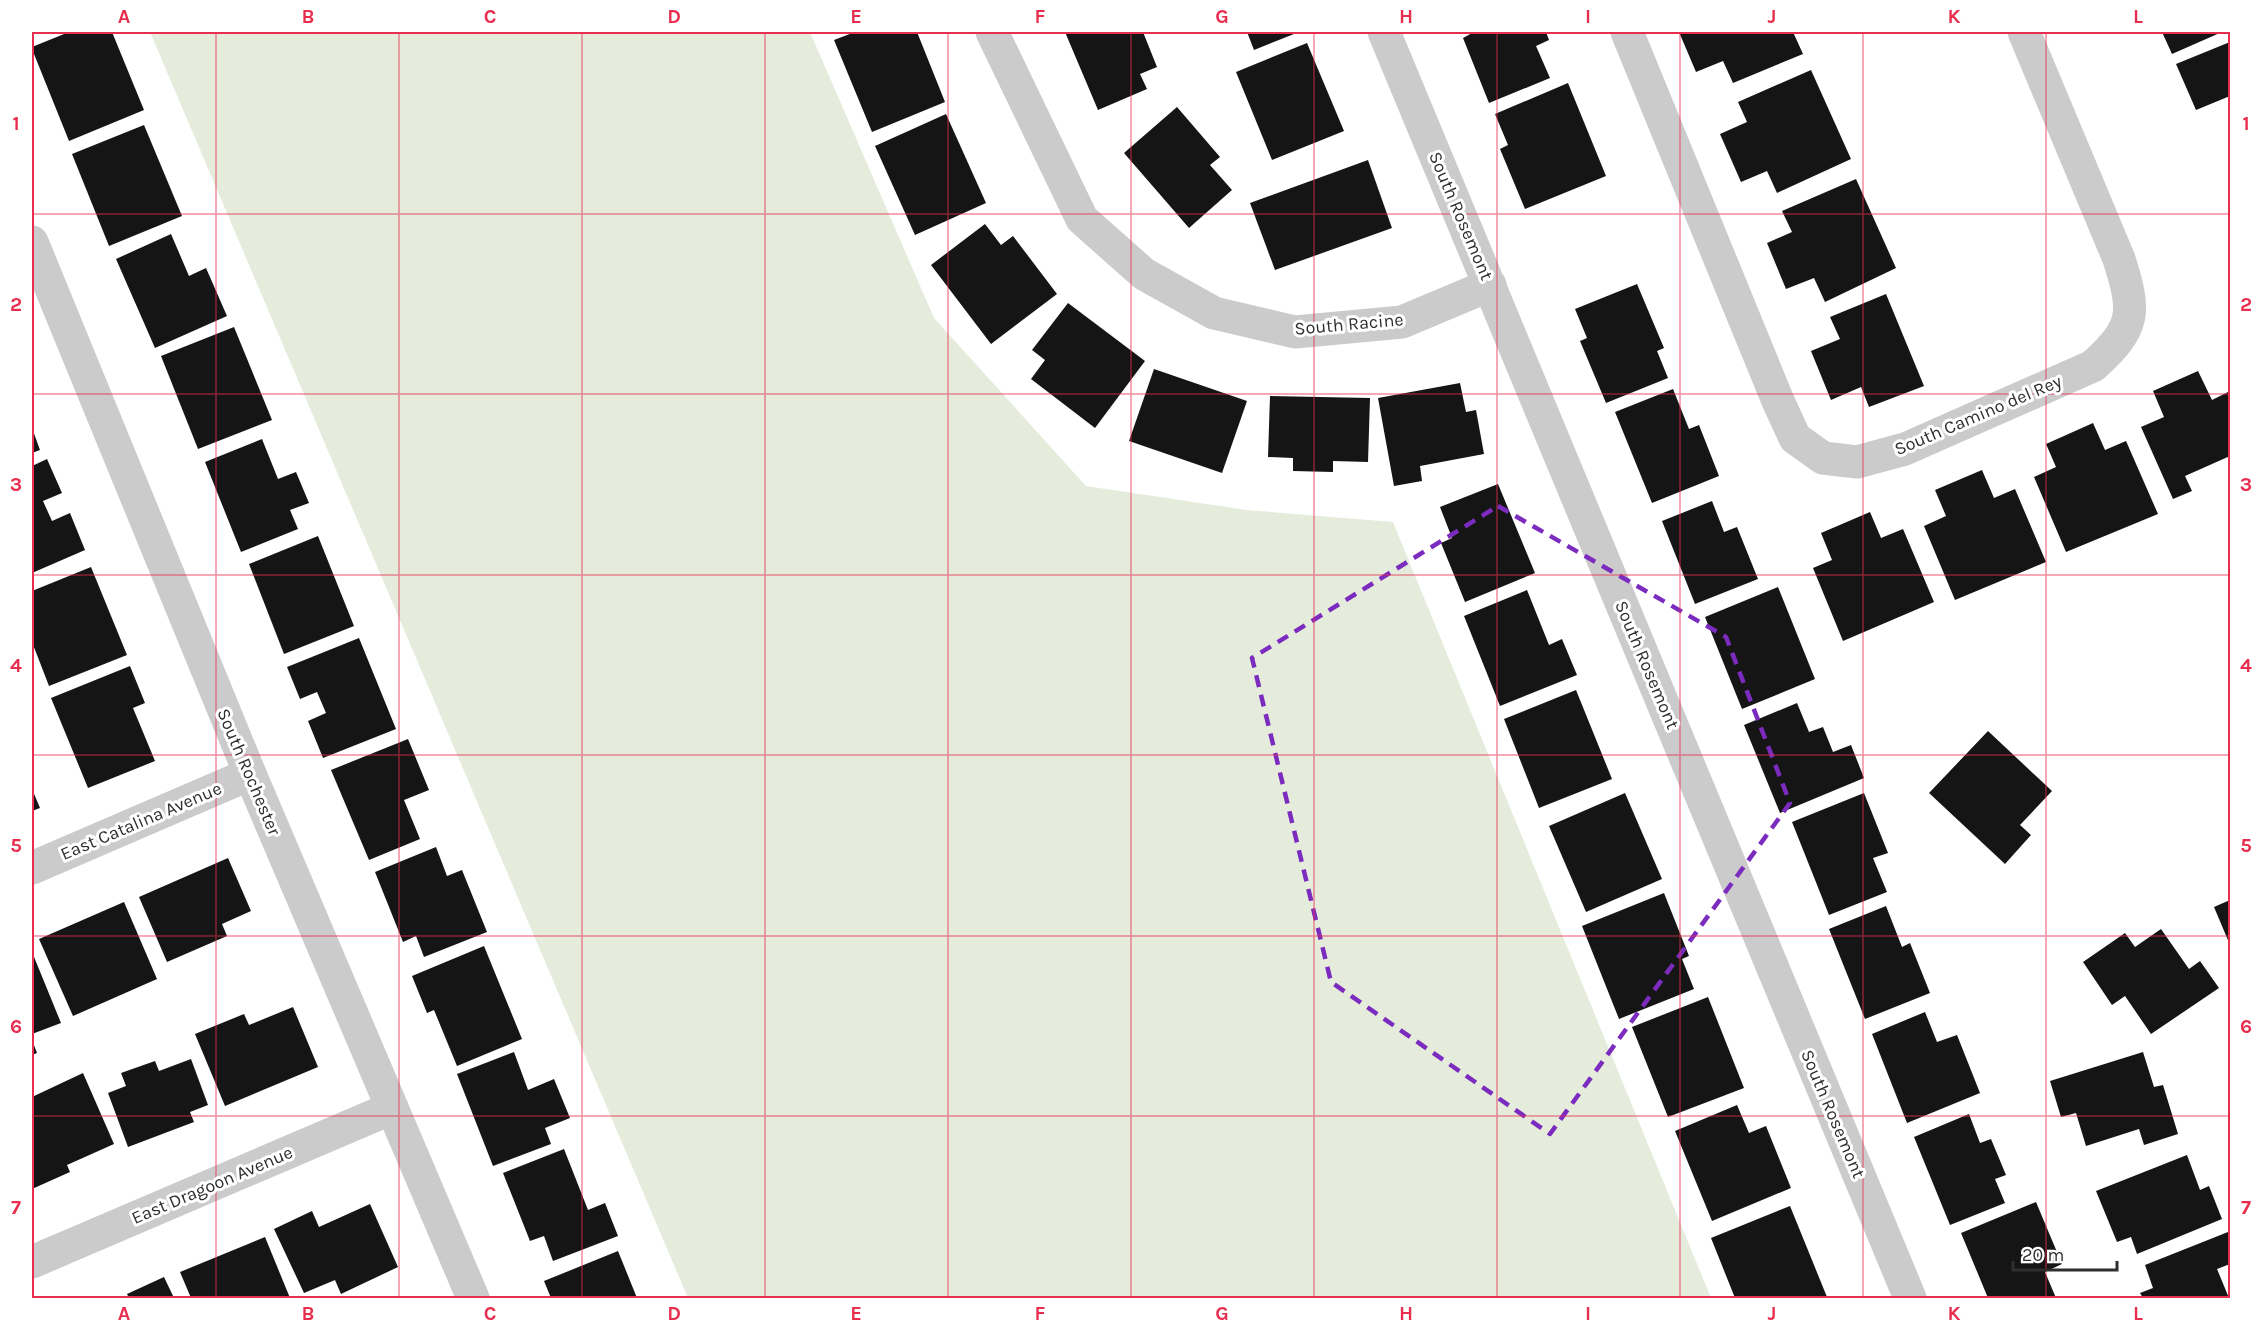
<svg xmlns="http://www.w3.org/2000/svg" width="2262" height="1330" font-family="Karla,sans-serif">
  <rect width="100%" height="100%" fill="#fff"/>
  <!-- green -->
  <path fill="#e6ecdc" d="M 150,32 L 810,32 L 934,318 L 1086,486 L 1247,510 L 1393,522 L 1711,1298 L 688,1298 Z"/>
  <!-- building -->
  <g fill="#151515">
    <path d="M 69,32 L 112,32 L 144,110 L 69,141 L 32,49 L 32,47 Z"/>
    <path d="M 855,32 L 917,32 L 945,102 L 872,132 L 834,40 Z"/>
    <path d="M 1065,32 L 1143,32 L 1157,67 L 1140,74 L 1147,89 L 1098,110 Z"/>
    <path d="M 1247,32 L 1299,32 L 1254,50 Z"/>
    <path d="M 1474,32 L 1546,32 L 1549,40 L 1536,46 L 1550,78 L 1489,103 L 1463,38 Z"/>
    <path d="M 1679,32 L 1793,32 L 1803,54 L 1733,83 L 1723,61 L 1696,72 Z"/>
    <path d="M 2162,32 L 2222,32 L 2172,54 Z"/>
    <path d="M 2230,42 L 2230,96 L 2196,110 L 2176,64 Z"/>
    <path d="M 1307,43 L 1344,131 L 1272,160 L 1236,72 Z"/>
    <path d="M 1811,70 L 1851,159 L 1777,193 L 1767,171 L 1741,182 L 1720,134 L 1747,122 L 1738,102 Z"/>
    <path d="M 1568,83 L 1606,176 L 1525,209 L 1500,149 L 1508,145 L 1495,114 Z"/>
    <path d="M 1177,107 L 1220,157 L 1210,165 L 1232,190 L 1189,228 L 1124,153 Z"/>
    <path d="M 946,114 L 986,203 L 915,235 L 875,146 Z"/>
    <path d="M 144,125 L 182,216 L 109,246 L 72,154 Z"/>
    <path d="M 1368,160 L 1392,228 L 1275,270 L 1250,203 Z"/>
    <path d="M 1856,179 L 1896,268 L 1825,302 L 1814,278 L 1786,289 L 1767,243 L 1792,232 L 1782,211 Z"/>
    <path d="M 985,224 L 1001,245 L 1013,236 L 1057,294 L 991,344 L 931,265 Z"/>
    <path d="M 171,234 L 189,276 L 206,268 L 227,316 L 155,348 L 116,259 Z"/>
    <path d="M 1637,284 L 1664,348 L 1657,351 L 1668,378 L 1606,403 L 1580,341 L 1587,338 L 1575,309 Z"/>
    <path d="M 1886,294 L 1924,386 L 1869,407 L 1861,387 L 1831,400 L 1811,351 L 1840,339 L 1830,317 Z"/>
    <path d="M 1068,303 L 1145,361 L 1095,428 L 1031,379 L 1045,360 L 1032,350 Z"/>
    <path d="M 234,327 L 272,420 L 198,449 L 161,356 Z"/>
    <path d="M 1154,369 L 1247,401 L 1222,473 L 1129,441 Z"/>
    <path d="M 2198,371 L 2212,400 L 2230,391 L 2230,456 L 2185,476 L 2192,491 L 2173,499 L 2141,427 L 2164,417 L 2153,391 Z"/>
    <path d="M 1460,383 L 1466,412 L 1476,410 L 1484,454 L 1420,466 L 1422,481 L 1394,486 L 1378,398 Z"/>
    <path d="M 1673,389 L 1689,429 L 1699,425 L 1719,476 L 1652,503 L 1615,412 Z"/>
    <path d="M 1270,396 L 1370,398 L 1368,462 L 1333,461 L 1333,472 L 1293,471 L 1293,458 L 1268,457 Z"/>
    <path d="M 2093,423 L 2105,450 L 2126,441 L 2158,514 L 2066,552 L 2034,477 L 2056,467 L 2046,444 Z"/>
    <path d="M 32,428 L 40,450 L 32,453 Z"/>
    <path d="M 262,439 L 278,479 L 296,472 L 309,503 L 290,510 L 298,529 L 241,552 L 205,462 Z"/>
    <path d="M 47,459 L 62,493 L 43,501 L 52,521 L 70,513 L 85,550 L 32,573 L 32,466 Z"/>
    <path d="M 1982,470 L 1994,498 L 2015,489 L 2046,562 L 1955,600 L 1924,526 L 1946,516 L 1935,490 Z"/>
    <path d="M 1498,484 L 1535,573 L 1465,602 L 1441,543 L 1452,538 L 1440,507 Z"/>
    <path d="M 1712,501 L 1724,532 L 1737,527 L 1758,579 L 1695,604 L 1662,521 Z"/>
    <path d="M 1870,512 L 1881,538 L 1903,529 L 1934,602 L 1843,641 L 1813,568 L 1832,560 L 1821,533 Z"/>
    <path d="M 318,536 L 354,626 L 284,654 L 249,564 Z"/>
    <path d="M 91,567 L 127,655 L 49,686 L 32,642 L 32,591 Z"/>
    <path d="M 1778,587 L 1815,679 L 1742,709 L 1705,617 Z"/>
    <path d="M 1527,590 L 1549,645 L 1562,639 L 1577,675 L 1500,706 L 1464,616 Z"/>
    <path d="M 359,638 L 396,729 L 323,758 L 308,721 L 326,713 L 317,692 L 300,699 L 287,667 Z"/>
    <path d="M 130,666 L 145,703 L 133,708 L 155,761 L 88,788 L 51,698 Z"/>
    <path d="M 1576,690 L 1612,779 L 1539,808 L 1504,719 Z"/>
    <path d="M 1797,703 L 1809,732 L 1823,727 L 1833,752 L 1851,745 L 1864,778 L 1780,813 L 1744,725 Z"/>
    <path d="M 1988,731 L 2052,791 L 2020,825 L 2031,835 L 2005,864 L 1929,793 Z"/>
    <path d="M 408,739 L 429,790 L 404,800 L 420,839 L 369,860 L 331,770 Z"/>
    <path d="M 32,789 L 40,808 L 32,811 Z"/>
    <path d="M 1625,793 L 1662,879 L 1586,912 L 1549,826 Z"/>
    <path d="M 1864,793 L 1888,853 L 1873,858 L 1887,892 L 1829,915 L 1792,822 Z"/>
    <path d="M 436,847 L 447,876 L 462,870 L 487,932 L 424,957 L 416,936 L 403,942 L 375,872 Z"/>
    <path d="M 228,858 L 251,911 L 222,924 L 227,936 L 167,962 L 139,897 Z"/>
    <path d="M 1664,893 L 1689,956 L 1682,959 L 1694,989 L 1619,1019 L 1582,926 Z"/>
    <path d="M 2230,900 L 2230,945 L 2214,907 Z"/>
    <path d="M 124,902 L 157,979 L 73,1016 L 39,939 Z"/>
    <path d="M 1886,906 L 1902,947 L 1910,943 L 1930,993 L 1865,1019 L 1829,929 Z"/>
    <path d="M 2161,929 L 2189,969 L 2200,961 L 2219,988 L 2151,1034 L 2125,996 L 2112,1005 L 2083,962 L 2125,933 L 2135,947 Z"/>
    <path d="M 484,946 L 522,1039 L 457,1066 L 434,1010 L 427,1013 L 412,976 Z"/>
    <path d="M 32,952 L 61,1023 L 32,1034 Z"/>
    <path d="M 1708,997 L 1744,1088 L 1668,1117 L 1632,1027 Z"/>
    <path d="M 293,1007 L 318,1067 L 225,1106 L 195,1034 L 244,1014 L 249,1025 Z"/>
    <path d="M 1925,1012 L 1937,1042 L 1957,1035 L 1980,1093 L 1907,1123 L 1872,1034 Z"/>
    <path d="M 32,1040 L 37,1053 L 32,1055 Z"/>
    <path d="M 514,1052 L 528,1090 L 554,1079 L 570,1118 L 545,1128 L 551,1144 L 493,1166 L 457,1074 Z"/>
    <path d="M 2143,1052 L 2154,1087 L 2163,1085 L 2178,1134 L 2144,1145 L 2139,1129 L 2086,1146 L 2076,1113 L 2061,1117 L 2050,1081 Z"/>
    <path d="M 191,1059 L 208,1105 L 190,1112 L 194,1122 L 128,1147 L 108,1093 L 126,1086 L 121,1073 L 155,1061 L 159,1071 Z"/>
    <path d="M 83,1073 L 114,1144 L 67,1165 L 70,1172 L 32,1189 L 32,1097 Z"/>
    <path d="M 1737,1105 L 1749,1133 L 1766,1126 L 1791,1188 L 1712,1221 L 1675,1131 Z"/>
    <path d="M 1969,1114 L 1980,1143 L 1991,1139 L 2006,1175 L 1995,1179 L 2005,1203 L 1950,1225 L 1914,1137 Z"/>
    <path d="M 564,1149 L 588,1210 L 605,1203 L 618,1236 L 553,1261 L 544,1236 L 530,1241 L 503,1173 Z"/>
    <path d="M 2187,1155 L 2200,1190 L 2209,1186 L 2222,1219 L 2137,1254 L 2131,1237 L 2117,1242 L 2096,1191 Z"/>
    <path d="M 2036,1202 L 2062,1264 L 2045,1272 L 2056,1298 L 1988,1298 L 1961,1233 Z"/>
    <path d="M 370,1204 L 398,1267 L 341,1294 L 335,1280 L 304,1293 L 274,1229 L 312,1211 L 319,1227 Z"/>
    <path d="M 1790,1206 L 1827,1297 L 1735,1298 L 1711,1238 Z"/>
    <path d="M 2228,1232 L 2230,1239 L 2230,1264 L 2217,1269 L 2229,1298 L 2143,1298 L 2140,1293 L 2153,1288 L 2145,1265 Z"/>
    <path d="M 265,1237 L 290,1298 L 191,1298 L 180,1272 Z"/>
    <path d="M 618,1251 L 637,1298 L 551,1298 L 544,1281 Z"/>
    <path d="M 164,1277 L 174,1298 L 129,1298 L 127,1294 Z"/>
  </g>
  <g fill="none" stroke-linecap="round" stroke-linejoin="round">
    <!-- minor -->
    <g stroke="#cbcbcb" stroke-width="33">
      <path d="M 992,32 L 1082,219 L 1144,274 L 1214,313 L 1295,332 L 1402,322 L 1490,285"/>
      <path d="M 1384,32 L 1910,1298"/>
      <path d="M 1627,32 L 1778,401 L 1795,438 L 1823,458 L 1857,462 L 1905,449 L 2093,366 C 2136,327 2136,313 2119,259 L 2024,32"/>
      <path d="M 32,242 L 250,774 L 473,1298"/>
      <path d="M 32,868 L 250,774"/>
      <path d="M 32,1262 L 392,1108"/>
    </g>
  </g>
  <!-- marked area -->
  <path fill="none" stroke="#7b2cbf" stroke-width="4.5" stroke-dasharray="12 8" stroke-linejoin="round" d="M 1498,506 L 1726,637 L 1790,803 L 1550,1134 L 1331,982 L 1252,658 Z"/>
  <!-- grid -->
  <path fill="none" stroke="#e72e4f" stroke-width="1.5" stroke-opacity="0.55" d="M 216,32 L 216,1298M 399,32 L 399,1298M 582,32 L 582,1298M 765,32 L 765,1298M 948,32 L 948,1298M 1131,32 L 1131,1298M 1314,32 L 1314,1298M 1497,32 L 1497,1298M 1680,32 L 1680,1298M 1863,32 L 1863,1298M 2046,32 L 2046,1298M 32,214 L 2230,214M 32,394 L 2230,394M 32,575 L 2230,575M 32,755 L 2230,755M 32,936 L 2230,936M 32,1116 L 2230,1116"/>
  <g text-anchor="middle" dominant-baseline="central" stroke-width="6" stroke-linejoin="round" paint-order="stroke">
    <!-- street labels -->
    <g font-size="18" fill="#2e2e2e" stroke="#fff">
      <text transform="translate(1461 216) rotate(67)">South Rosemont</text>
      <text transform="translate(1349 324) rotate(-5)">South Racine</text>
      <text transform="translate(1978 415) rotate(-23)">South Camino del Rey</text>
      <text transform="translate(1647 665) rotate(67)">South Rosemont</text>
      <text transform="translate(249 772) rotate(67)">South Rochester</text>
      <text transform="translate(141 821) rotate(-23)">East Catalina Avenue</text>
      <text transform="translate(1833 1114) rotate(67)">South Rosemont</text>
      <text transform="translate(212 1185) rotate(-23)">East Dragoon Avenue</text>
    </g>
  </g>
  <!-- border -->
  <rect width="2262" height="1330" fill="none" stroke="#ffffff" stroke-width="66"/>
  <!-- scale -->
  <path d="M2013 1261v9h104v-9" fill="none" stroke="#2e2e2e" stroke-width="3"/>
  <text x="2022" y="1261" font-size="18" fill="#2e2e2e" stroke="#ffffff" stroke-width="4.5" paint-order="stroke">20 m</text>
  <rect x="33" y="33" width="2196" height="1264" fill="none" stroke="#e72e4f" stroke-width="2"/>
  <g font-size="20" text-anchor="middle" font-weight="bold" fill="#e72e4f">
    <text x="124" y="23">A</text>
    <text x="308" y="23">B</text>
    <text x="490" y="23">C</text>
    <text x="674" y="23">D</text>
    <text x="856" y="23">E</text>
    <text x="1040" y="23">F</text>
    <text x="1222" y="23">G</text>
    <text x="1406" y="23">H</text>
    <text x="1588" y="23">I</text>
    <text x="1772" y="23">J</text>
    <text x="1954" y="23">K</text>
    <text x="2138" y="23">L</text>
    <text x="16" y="130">1</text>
    <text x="2246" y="130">1</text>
    <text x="16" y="311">2</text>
    <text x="2246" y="311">2</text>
    <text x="16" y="491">3</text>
    <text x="2246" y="491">3</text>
    <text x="16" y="672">4</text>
    <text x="2246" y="672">4</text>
    <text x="16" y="852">5</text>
    <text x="2246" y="852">5</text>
    <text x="16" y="1033">6</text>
    <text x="2246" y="1033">6</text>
    <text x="16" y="1214">7</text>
    <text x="2246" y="1214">7</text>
    <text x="124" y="1320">A</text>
    <text x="308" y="1320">B</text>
    <text x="490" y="1320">C</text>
    <text x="674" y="1320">D</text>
    <text x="856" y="1320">E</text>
    <text x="1040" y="1320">F</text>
    <text x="1222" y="1320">G</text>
    <text x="1406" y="1320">H</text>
    <text x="1588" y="1320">I</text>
    <text x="1772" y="1320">J</text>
    <text x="1954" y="1320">K</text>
    <text x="2138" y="1320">L</text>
  </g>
</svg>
